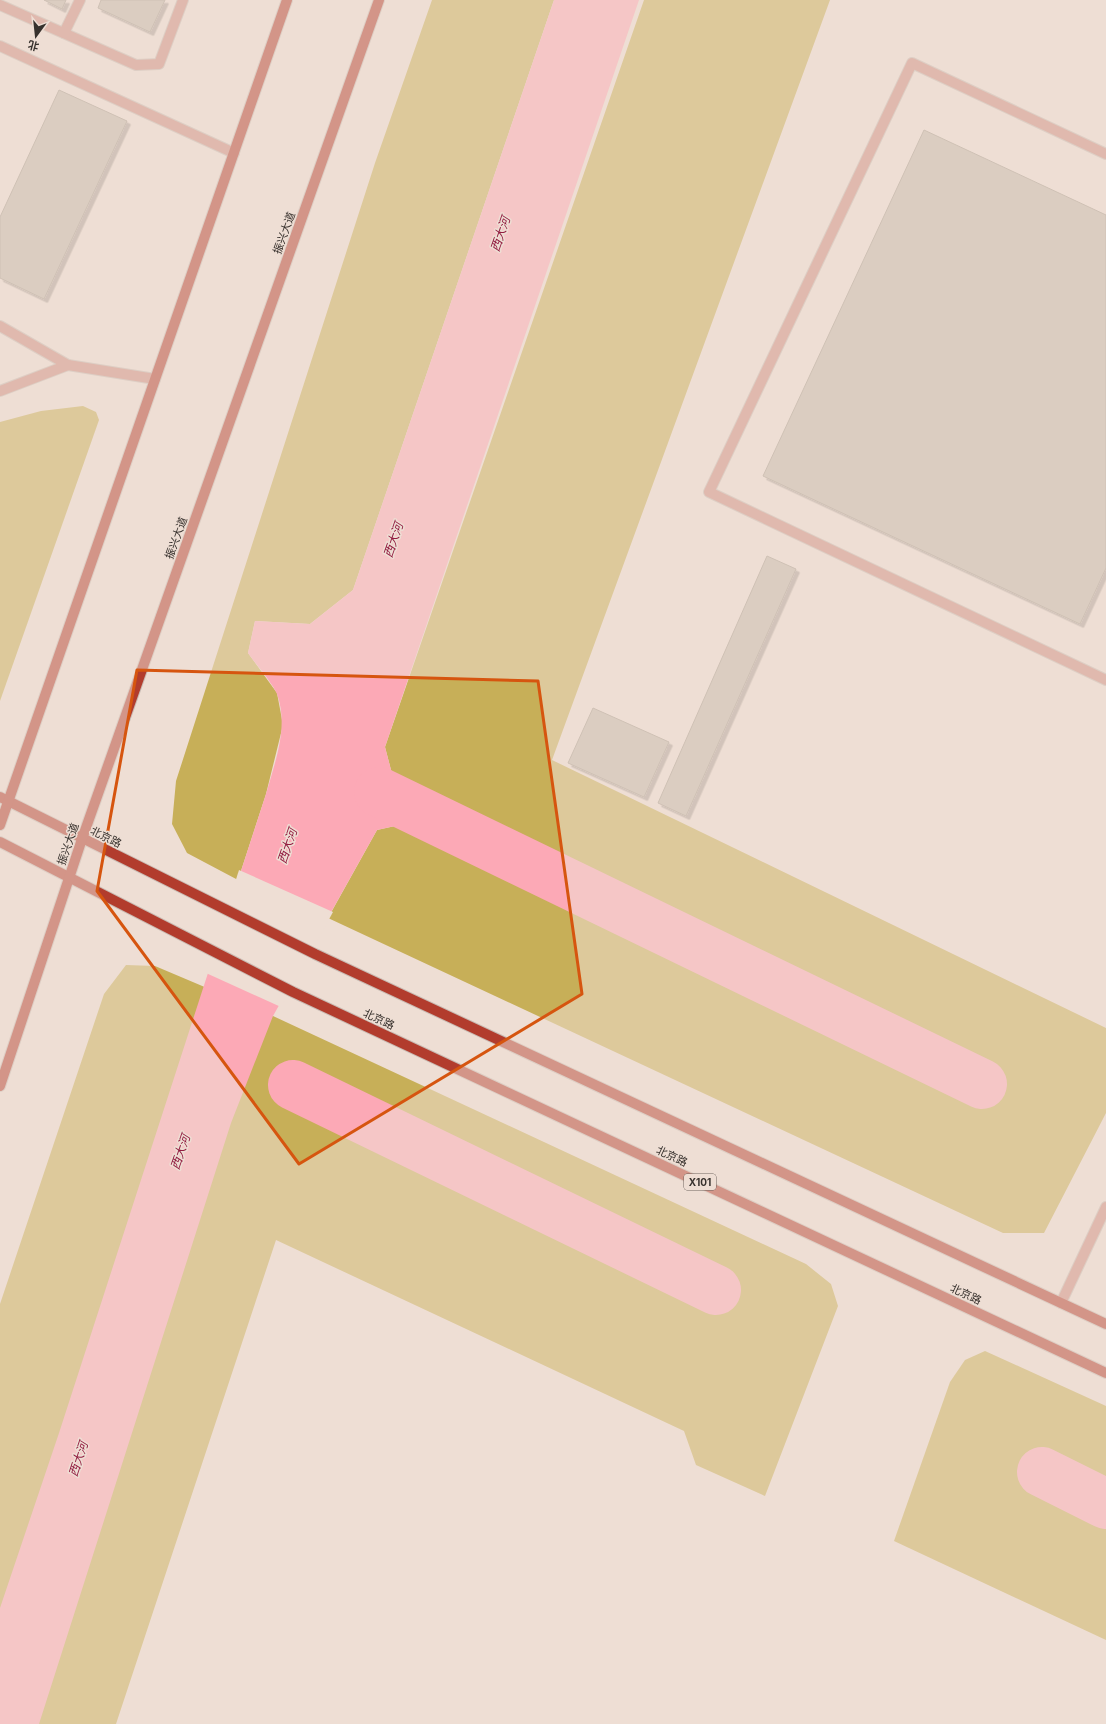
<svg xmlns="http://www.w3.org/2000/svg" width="1106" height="1724" font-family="Inter,'Noto Sans SC',sans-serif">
  <defs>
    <filter id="shadow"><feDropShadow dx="3.5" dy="3.5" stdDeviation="0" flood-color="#0004"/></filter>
  </defs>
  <rect width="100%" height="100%" fill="#eeded4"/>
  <!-- green -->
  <g fill="#c7af58">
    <path d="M 432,0 L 554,0 L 353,590 L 310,624 L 255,621 L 248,653 L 277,693 L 283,725 L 266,794 L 238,880 L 187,853 L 172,824 L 176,781 L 375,163 Z"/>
    <path d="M 644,0 L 830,0 L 552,760 L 1106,1028 L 1106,1113 L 1044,1233 L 1003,1233 L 328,918 L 377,830 L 404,824 L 440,822 L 447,812 L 396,789 L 385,747 Z"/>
    <path d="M 83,406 L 96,412 L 99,420 L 0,701 L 0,422 L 41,411 Z"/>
    <path d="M 126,965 L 155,966 L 273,1016 L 806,1264 L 831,1284 L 838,1306 L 765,1496 L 696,1465 L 684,1431 L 276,1240 L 116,1724 L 0,1724 L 0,1304 L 104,994 Z"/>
    <path d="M 985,1351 L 1106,1406 L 1106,1640 L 894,1541 L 950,1382 L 965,1360 Z"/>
  </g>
  <!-- water -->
  <path fill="#fca9b6" d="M 554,0 L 639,0 L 385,747 L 396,789 L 447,812 L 440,822 L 404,824 L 377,830 L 273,1016 L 231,1123 L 39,1724 L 0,1724 L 0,1608 L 59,1433 L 266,794 C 275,762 289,727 277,694 C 273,684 255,663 248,653 L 255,621 L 310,624 L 353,590 Z"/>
  <!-- pier -->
  <path fill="#eeded4" d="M 239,870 L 333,912 L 281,1007 L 206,973 Z"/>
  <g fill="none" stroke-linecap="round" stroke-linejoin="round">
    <!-- river -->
    <g stroke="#fca9b6" stroke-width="50">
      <path d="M 379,792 L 982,1084"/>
      <path d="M 293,1085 L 716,1290"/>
      <path d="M 1042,1472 L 1106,1504"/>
    </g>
  </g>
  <!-- building -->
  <g fill="#c3b9ab" stroke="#a89d90" filter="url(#shadow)">
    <path d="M 44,0 L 66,0 L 62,9 Z"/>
    <path d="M 101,0 L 165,0 L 150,32 L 98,8 Z"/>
    <path d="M 59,90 L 127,121 L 44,299 L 0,278 L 0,217 Z"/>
    <path d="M 924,130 L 1106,215 L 1106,568 L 1080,624 L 763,476 Z"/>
    <path d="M 767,556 L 796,569 L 686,816 L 658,803 Z"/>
    <path d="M 593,708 L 669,742 L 644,797 L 568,763 Z"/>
  </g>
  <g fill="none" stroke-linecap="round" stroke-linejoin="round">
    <!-- minor casing -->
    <g stroke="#c9bbb3" stroke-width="12">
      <g id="minor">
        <path d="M 0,5 L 136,65 L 159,64 L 183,0"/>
        <path d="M 64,33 L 80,0"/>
        <path d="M 0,46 L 234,153"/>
        <path d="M 1106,154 L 912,63 L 709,492 L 1106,680"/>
        <path d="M 0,326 L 68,365 L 155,379"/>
        <path d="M 0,391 L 68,365"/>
        <path d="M 1061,1303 L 1106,1207"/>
      </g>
    </g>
    <!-- major casing -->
    <g stroke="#c9bbb3" stroke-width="12">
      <g id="major">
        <path d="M 0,797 L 315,954 L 1106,1324"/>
        <path d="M 0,825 L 287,0"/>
        <path d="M 0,842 L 293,992 L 1106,1373"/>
        <path d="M 0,1086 L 82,839 L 379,0"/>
      </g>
    </g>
    <!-- minor -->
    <use href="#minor" stroke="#ce8d81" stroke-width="10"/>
    <!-- major -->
    <use href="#major" stroke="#b23c2d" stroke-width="10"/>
  </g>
  <!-- marked area -->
  <path d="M0 0H1106V1724H0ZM 137,670 L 538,681 L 582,994 L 299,1164 L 97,891 Z" fill="#eeded4" fill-opacity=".55" fill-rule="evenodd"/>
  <path fill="none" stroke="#d6550f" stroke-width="3" stroke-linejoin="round" d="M 137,670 L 538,681 L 582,994 L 299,1164 L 97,891 Z"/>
  <g text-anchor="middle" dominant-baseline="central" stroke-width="3" stroke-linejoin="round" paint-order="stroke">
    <!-- shield labels -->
    <rect fill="#eeded4" stroke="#6e655f" stroke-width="1" x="684" y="1174" width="32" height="16" rx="3"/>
    <g font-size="10" font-weight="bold" fill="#37312d">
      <text x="700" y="1182">X101</text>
    </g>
    <!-- street labels -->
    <g font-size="11" fill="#37312d" stroke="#eeded4">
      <text transform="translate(284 233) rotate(-70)">振兴大道</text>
      <text transform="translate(176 538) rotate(-70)">振兴大道</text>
      <text transform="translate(106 837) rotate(26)">北京路</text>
      <text transform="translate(68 844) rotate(-71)">振兴大道</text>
      <text transform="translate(379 1019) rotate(25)">北京路</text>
      <text transform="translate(672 1156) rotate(25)">北京路</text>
      <text transform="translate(966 1294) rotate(25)">北京路</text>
    </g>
    <!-- water labels -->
    <g font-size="12" font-style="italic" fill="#921c40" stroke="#eeded4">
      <text transform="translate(500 234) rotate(-71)">西大河</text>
      <text transform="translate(393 540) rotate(-71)">西大河</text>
      <text transform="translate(287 846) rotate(-71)">西大河</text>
      <text transform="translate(180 1152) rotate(-71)">西大河</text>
      <text transform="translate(78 1459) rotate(-72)">西大河</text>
    </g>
  </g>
  <!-- north arrow -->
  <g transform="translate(36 36) rotate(195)" stroke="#eeded4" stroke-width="3" paint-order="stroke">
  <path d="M0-3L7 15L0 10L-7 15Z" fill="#37312d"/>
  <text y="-6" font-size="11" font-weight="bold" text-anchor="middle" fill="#37312d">北</text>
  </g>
</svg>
